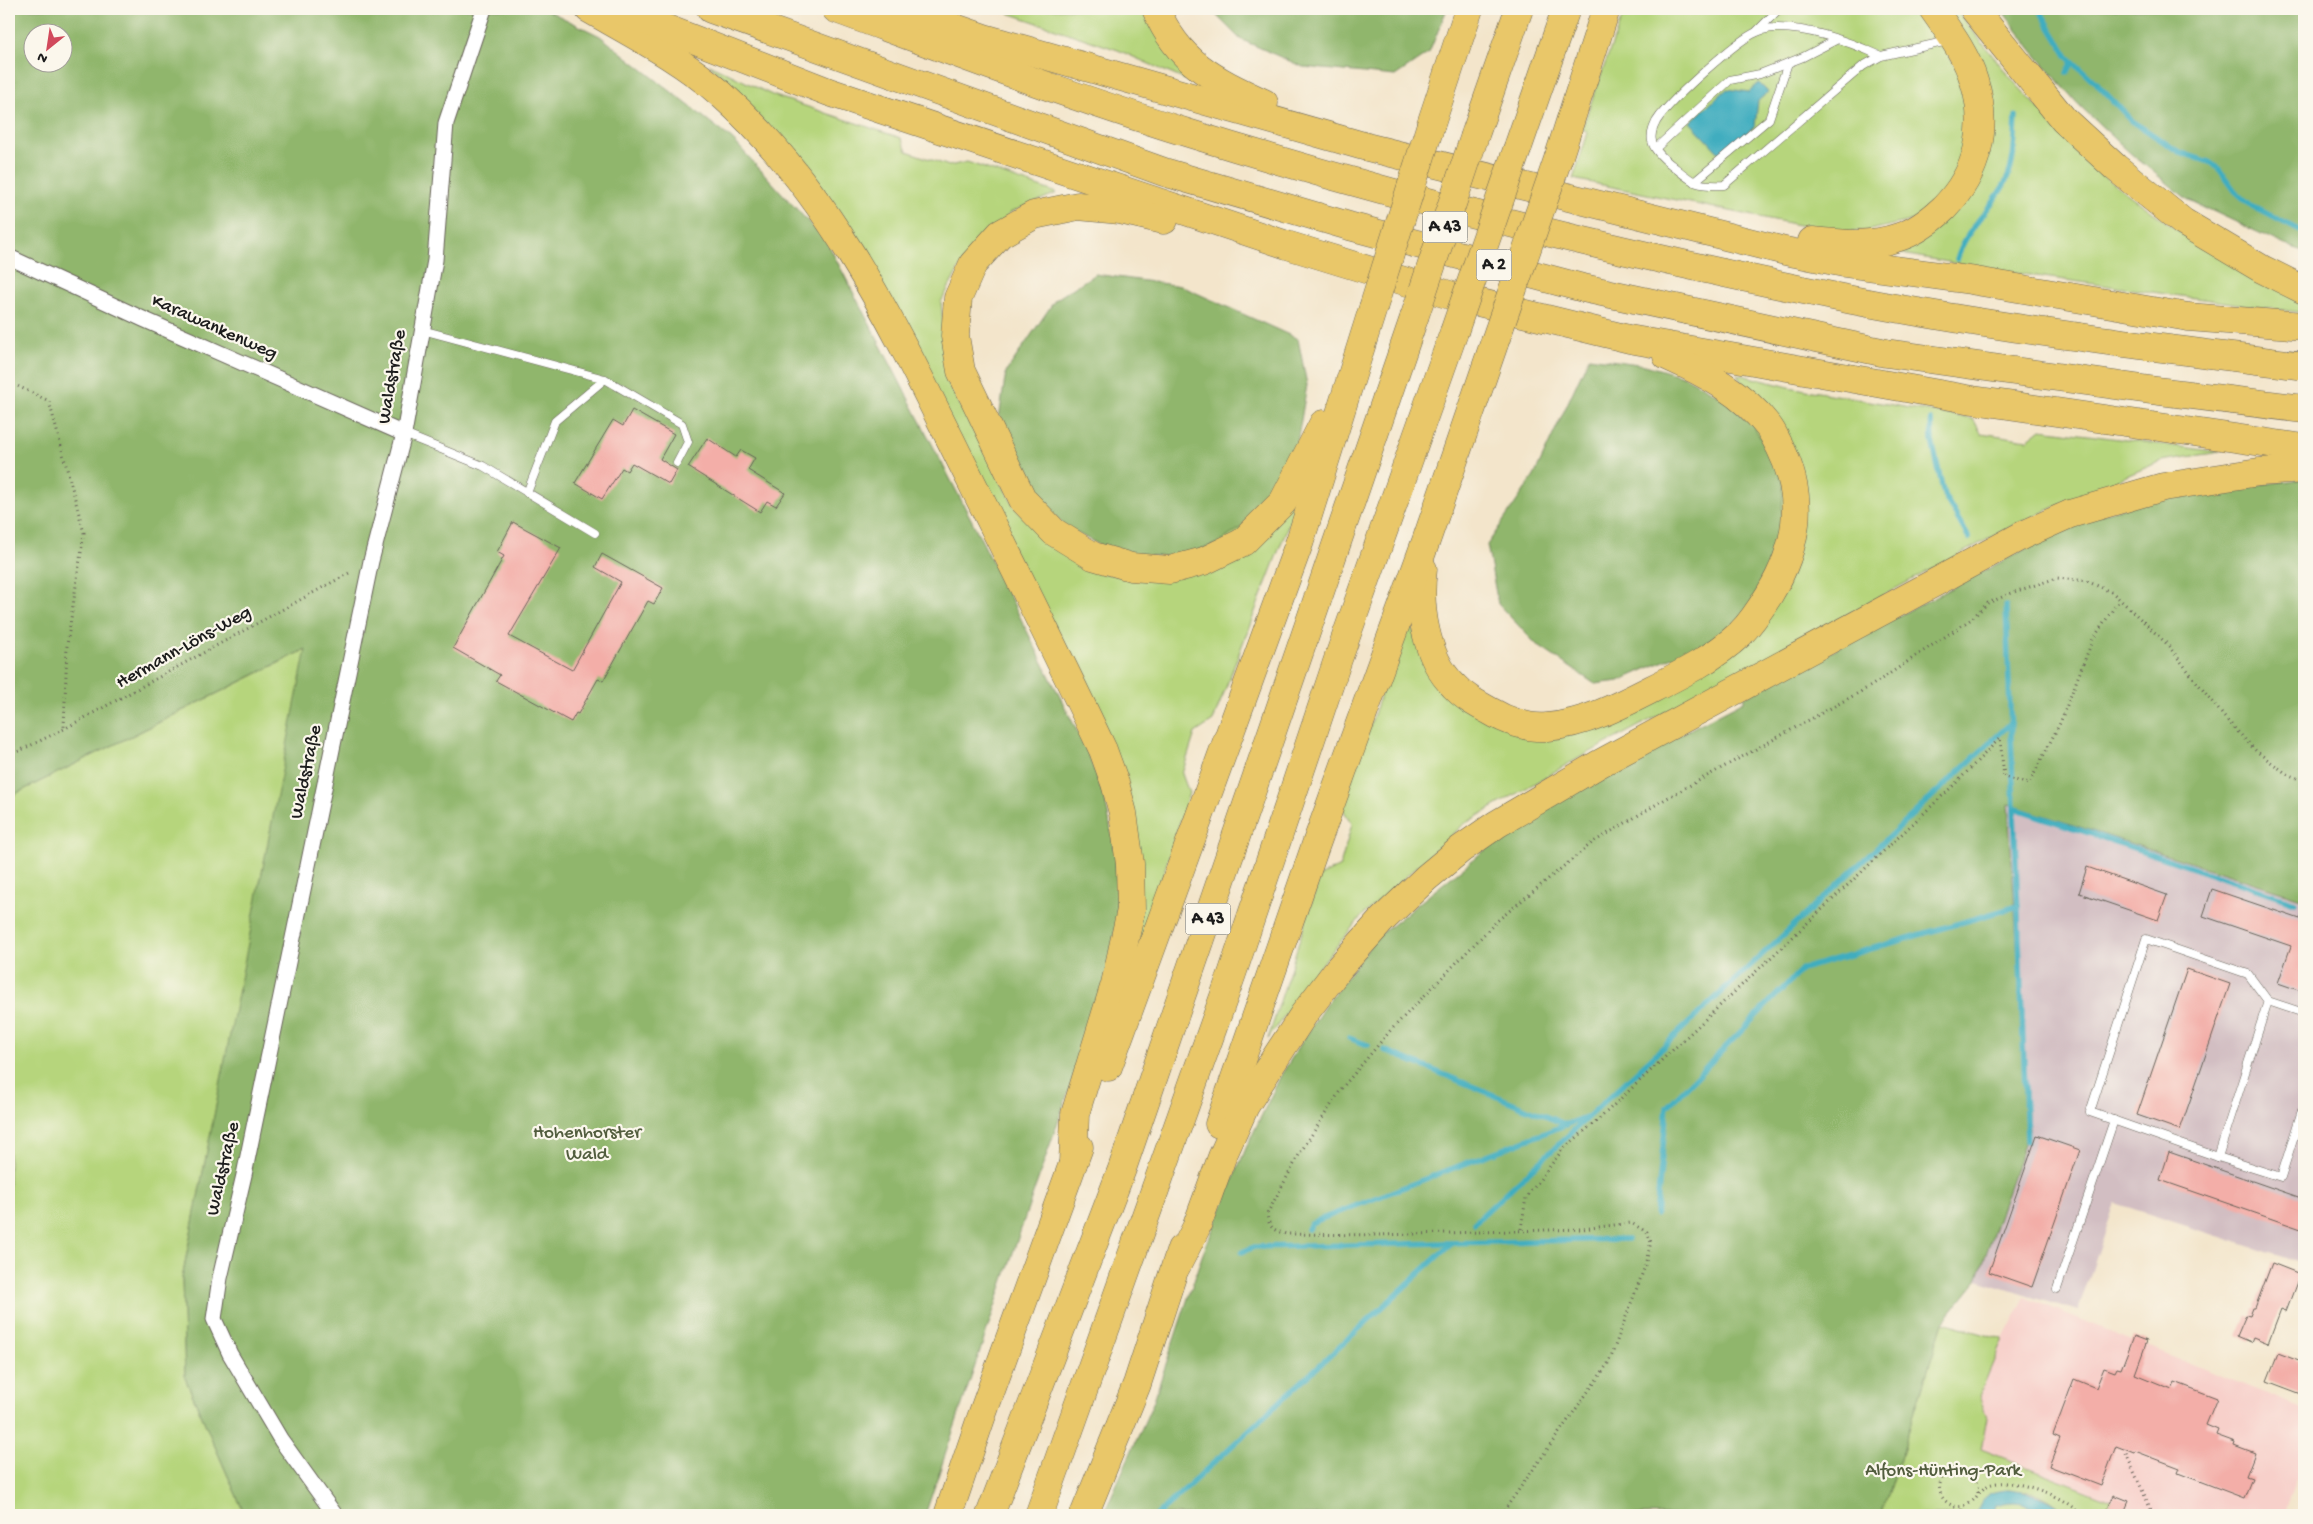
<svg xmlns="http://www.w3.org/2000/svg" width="2313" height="1524" font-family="'Gochi Hand',sans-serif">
  <rect width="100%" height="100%" fill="#fbf7ec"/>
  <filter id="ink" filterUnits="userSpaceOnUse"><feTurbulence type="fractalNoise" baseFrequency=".02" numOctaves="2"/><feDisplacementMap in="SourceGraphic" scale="10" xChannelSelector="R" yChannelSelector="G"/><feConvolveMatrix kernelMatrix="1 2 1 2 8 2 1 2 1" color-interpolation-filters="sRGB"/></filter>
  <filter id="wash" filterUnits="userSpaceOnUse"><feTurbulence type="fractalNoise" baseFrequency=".0096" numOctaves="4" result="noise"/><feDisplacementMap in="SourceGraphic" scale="20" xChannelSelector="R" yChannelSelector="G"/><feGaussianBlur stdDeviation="1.12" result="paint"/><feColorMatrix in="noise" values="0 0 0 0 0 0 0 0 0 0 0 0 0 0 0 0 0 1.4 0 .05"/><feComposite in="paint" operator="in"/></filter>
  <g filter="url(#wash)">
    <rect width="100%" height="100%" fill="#f3e5cb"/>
    <!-- built -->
    <path fill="#f7d0ca" d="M 2025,1297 L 2304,1409 L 2304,1458 L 2283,1515 L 2105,1515 L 2111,1500 L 1981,1449 L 1987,1417 L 1979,1396 L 2003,1339 Z"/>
    <!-- industrial -->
    <path fill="#d2bec2" d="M 2008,804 L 2304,899 L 2304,1264 L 2115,1203 L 2078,1311 L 1977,1280 L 2029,1130 Z"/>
    <!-- green -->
    <g fill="#b6d57c" stroke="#69784c">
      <path d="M 996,9 L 1145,9 L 1190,75 L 1185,80 L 1118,50 Z"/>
      <path d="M 1627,9 L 1922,9 L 1966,84 L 1970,142 L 1949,190 L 1914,220 L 1866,231 L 1828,231 L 1573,179 L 1588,133 L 1582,128 L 1619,25 Z"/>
      <path d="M 1947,9 L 1955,9 L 2014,82 L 2102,175 L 2184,235 L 2304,300 L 2304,313 L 2000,271 L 1902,254 L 1901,249 L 1981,170 Z"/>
      <path d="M 709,64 L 772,95 L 901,138 L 907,151 L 949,166 L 967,162 L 1057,193 L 1011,212 L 961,265 L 941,302 L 948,383 L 1014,506 L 1045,541 L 1099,572 L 1139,580 L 1301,492 L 1213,721 L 1195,733 L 1182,774 L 1189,793 L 1132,973 L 1136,825 L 919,354 L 853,230 L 801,162 Z"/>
      <path d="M 1737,374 L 1789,387 L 1973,419 L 1981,433 L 2027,440 L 2041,429 L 2220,452 L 2161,461 L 2016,524 L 1566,765 L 1464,824 L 1362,916 L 1317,969 L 1268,1039 L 1320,876 L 1340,866 L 1352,824 L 1342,808 L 1408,615 L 1416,640 L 1517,732 L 1671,690 L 1748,394 Z"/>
      <path d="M 307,649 L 182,1278 L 185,1378 L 245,1515 L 9,1515 L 9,797 Z"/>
      <path d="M 1943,1322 L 2003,1339 L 1979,1396 L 1987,1417 L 1981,1449 L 2111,1500 L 2105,1515 L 2067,1515 C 2058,1504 2038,1490 2023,1492 C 2011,1493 1988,1508 1976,1513 L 1977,1515 L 1882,1515 Z"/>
      <path d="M 2009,1502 L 2021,1502 L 2039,1511 L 2039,1515 L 1993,1515 L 1996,1506 Z"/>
    </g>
    <!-- forest -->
    <g fill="#90b66c" stroke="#566944" fill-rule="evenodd">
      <path d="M 9,9 L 545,9 L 600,36 L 733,140 L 827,242 L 971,519 L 1088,753 L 1105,799 L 1116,856 L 1117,921 L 1103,991 L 1022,1226 L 925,1515 L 245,1515 L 185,1378 L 182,1278 L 306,649 L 9,797 ZM 32,32 L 62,32 L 62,62 L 32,62 Z"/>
      <path d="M 1210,9 L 1447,9 L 1429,53 L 1395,76 L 1303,67 L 1240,39 Z"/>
      <path d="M 2001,9 L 2304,9 L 2304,251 L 2285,245 L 2187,199 L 2130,153 L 2077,103 L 2031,49 Z"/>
      <path d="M 1095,274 L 1181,286 L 1298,339 L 1307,385 L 1295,455 L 1273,492 L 1251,521 L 1217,544 L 1178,557 L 1117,554 L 1067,528 L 1039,501 L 998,425 L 1006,372 L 1055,300 Z"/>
      <path d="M 1589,357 L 1645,365 L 1686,377 L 1724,398 L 1754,427 L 1775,461 L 1783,483 L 1781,550 L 1743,616 L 1713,642 L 1680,663 L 1673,657 L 1619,681 L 1595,684 L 1537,645 L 1498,604 L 1487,545 L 1534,476 Z"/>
      <path d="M 2304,479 L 2304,899 L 2008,804 L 2029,1130 L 1977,1280 L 1943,1322 L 1882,1515 L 1103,1515 L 1153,1403 L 1202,1256 L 1246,1148 L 1281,1075 L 1326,1004 L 1377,937 L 1506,833 L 1572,791 L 1744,701 L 1744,697 L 2077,522 L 2157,497 Z"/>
    </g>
    <!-- water -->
    <g fill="#41adbf" stroke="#2e646e">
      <path d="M 1759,83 L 1768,92 L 1758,101 L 1755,126 L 1721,155 L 1690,122 L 1727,89 L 1749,92 Z"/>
      <path d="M 2009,1490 C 2031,1493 2052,1497 2067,1515 L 2039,1515 L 2039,1511 C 2023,1502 2013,1501 1996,1506 L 1993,1515 L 1977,1515 C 1979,1497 1992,1490 2009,1490 Z"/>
    </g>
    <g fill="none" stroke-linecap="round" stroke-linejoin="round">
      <!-- stream -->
      <g stroke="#41adbf" stroke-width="5.5">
        <path d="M 2039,9 L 2068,57 L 2095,82 L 2132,121 L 2179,152 L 2209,162 L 2219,169 L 2235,191 L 2252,206 L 2304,233"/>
        <path d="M 2067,73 L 2073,62"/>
        <path d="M 1957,259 C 1966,228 1992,209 2006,181 C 2015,164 2015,135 2016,116"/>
        <path d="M 1931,420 L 1932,441 L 1944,495 L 1969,538"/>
        <path d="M 2006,606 L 2027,1141"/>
        <path d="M 2014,808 L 2295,902"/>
        <path d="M 1349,1038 L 1368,1045"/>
        <path d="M 1384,1050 L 1567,1125"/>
        <path d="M 1656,1215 L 1667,1107 L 1802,969 L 2018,906"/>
        <path d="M 1474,1223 L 2011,723"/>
        <path d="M 1308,1229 L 1311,1223 L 1586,1117"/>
        <path d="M 1242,1252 L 1254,1247 L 1628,1239"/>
        <path d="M 1157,1515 L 1451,1244"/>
      </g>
    </g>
    <g id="blocks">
      <!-- building -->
      <g fill="#f3aea8">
        <path d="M 632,410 L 674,434 L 660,459 L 677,470 L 669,484 L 632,463 L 627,471 L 622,468 L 602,499 L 575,483 L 613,420 L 623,426 Z"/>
        <path d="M 707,438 L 736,457 L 741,450 L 755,458 L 748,470 L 785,493 L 776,506 L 767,501 L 760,512 L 688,467 Z"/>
        <path d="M 513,522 L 561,548 L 509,636 L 572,670 L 621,582 L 595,567 L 602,554 L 663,588 L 654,604 L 648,601 L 603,681 L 598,679 L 578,714 L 576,713 L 571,722 L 496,681 L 500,675 L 453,648 L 504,556 L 497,552 Z"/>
        <path d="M 2087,867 L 2167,895 L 2158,920 L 2079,893 Z"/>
        <path d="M 2212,889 L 2300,919 L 2302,915 L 2304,915 L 2304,992 L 2278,983 L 2291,946 L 2203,916 Z"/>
        <path d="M 2187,969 L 2230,984 L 2180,1130 L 2137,1115 Z"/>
        <path d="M 2037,1135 L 2080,1150 L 2032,1287 L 1989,1272 Z"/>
        <path d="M 2169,1152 L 2304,1199 L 2304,1230 L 2160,1180 Z"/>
        <path d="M 2272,1263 L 2300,1274 L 2286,1311 L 2281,1309 L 2268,1343 L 2253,1337 L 2251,1342 L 2237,1336 L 2246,1315 L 2250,1316 L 2253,1308 L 2255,1308 Z"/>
        <path d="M 2134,1336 L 2147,1341 L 2135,1374 L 2172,1389 L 2175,1382 L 2217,1398 L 2206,1425 L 2218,1430 L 2216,1435 L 2235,1442 L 2234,1445 L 2255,1453 L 2246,1476 L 2252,1478 L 2244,1498 L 2178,1473 L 2180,1468 L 2135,1451 L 2134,1453 L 2116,1446 L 2101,1486 L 2049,1466 L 2060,1438 L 2053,1435 L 2074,1379 L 2096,1388 L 2104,1368 L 2115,1372 L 2117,1368 L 2121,1369 Z"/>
        <path d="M 2278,1353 L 2304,1363 L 2304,1395 L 2267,1381 Z"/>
        <path d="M 2114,1495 L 2129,1501 L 2123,1515 L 2105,1515 Z"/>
      </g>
    </g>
  </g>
  <g filter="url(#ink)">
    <use href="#blocks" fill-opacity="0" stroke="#676259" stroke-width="1"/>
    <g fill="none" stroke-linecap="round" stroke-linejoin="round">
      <!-- service casing -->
      <g stroke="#676259" stroke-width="9">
        <g id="service">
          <path d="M 1756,32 L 1779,9"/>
          <path d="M 1881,56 C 1850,42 1810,27 1775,28 C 1770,28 1762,30 1757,32 C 1736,40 1675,97 1660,116 C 1655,122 1650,133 1652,141 C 1654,151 1665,160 1673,166 C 1695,184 1696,186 1724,185 L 1863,66 L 1881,56 L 1948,41"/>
          <path d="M 1656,148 L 1730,80 L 1760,74 L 1803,57 L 1836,40"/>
          <path d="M 1694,182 L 1769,119 L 1788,63"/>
          <path d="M 422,330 L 605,379 L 682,424 L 688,442 L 677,463"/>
          <path d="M 404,434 L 483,466 L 595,533"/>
          <path d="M 527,493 L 555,421 L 605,379"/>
          <path d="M 2304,1013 L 2268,1001 L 2218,1157 L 2281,1177 L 2304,1104"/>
          <path d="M 2218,1157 L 2090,1112 L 2146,939 L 2248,974 L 2268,1001"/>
          <path d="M 2057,1289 L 2114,1120"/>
        </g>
      </g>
      <!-- minor casing -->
      <g stroke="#676259" stroke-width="17">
        <g id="minor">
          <path d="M 9,257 L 143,319 L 404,434"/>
          <path d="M 335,1515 L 281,1440 L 230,1354 L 214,1319 L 220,1278 L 244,1175 L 371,561 L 404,434 L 435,260 L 446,123 L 484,9"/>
        </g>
      </g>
      <!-- motorway casing -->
      <g stroke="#676259" stroke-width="29">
        <g id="motorway">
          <path d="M 589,9 C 634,35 681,59 721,94 C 830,191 894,326 958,455 C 1007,553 1056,651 1103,750 L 1115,783 L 1123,813 L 1130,864 L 1131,910 L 1115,984 L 1075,1114 L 1073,1163"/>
          <path d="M 616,9 L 829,92 L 1287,245 L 1453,296 L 1629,339 L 1973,400 L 2304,448"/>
          <path d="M 711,9 L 1164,172 L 1349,226 L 1583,288 L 1886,353 L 2150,390 L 2304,409"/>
          <path d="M 836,9 C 953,52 1069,96 1188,133 C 1406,201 1629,255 1852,300 C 2002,329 2153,347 2304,366"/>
          <path d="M 901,9 L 984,38 L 1367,147 L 1785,251 L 1844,263 L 1970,280 L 2188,317 L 2304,326"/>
          <path d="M 1156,9 C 1178,63 1215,80 1264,103"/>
          <path d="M 1974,9 L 2064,120 L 2115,167 L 2183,222 L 2262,269 L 2304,290"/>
          <path d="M 1431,124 L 1469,9"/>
          <path d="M 1475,135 L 1519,9"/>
          <path d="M 1518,147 L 1566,9"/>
          <path d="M 1559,156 L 1606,9"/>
          <path d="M 1164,220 L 1120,210 L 1078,206 L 1034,215 L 1000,234 L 973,264 L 958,298 L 955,336 L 961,371 L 1023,500 L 1054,532 L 1093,556 L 1131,567 L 1170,570 L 1204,561 L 1243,542 L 1283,502 L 1323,424"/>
          <path d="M 1812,241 C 1841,244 1871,247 1899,237 C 1916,232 1931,220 1944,208 C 1978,173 1989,128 1974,81 C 1966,54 1949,32 1933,9"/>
          <path d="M 1423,569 C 1418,606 1425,658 1454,686 C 1464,697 1477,704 1490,711 C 1505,720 1528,729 1547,727 C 1584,724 1619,706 1652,689 C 1682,674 1714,658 1740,634 C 1751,623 1761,608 1769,595 C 1798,547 1806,499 1780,447 C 1776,440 1773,432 1768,426 C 1743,393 1705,373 1667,356"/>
          <path d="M 1108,1067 L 1300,541 L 1373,308"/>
          <path d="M 1219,1124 L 1315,847 L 1426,541 L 1495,341"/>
          <path d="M 1176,1267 L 1196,1228 L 1222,1157 L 1245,1106 L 1272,1063 L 1304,1014 L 1339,968 L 1381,921 L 1426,878 L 1461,849 L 1497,824 L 1599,764 L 2023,535 L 2070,514 L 2163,487 L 2259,472 L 2304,469"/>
          <path d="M 948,1515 L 981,1418 L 1079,1147"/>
          <path d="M 990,1515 L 1122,1169 L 1414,318"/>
          <path d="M 1039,1515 L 1232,974 L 1337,662 L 1454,332"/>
          <path d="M 1084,1515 L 1137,1384 L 1181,1249"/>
        </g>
      </g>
      <!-- path -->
      <g stroke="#676259" stroke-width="3" stroke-dasharray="1 4" stroke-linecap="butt">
        <path d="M 9,382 L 49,401 L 84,533 L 67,645 L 64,728"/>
        <path d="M 9,756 L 64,729 L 351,572"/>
        <path d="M 1521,1229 L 1526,1198 L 1563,1149 L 1599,1119 L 1728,998 L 1957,782 L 2000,738 L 2004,777 L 2029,784 L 2060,723 L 2093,639 L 2120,599"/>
        <path d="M 2124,1449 L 2151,1510 L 2151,1515"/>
        <path d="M 1978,1493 C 1978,1466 1946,1458 1940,1484 C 1937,1497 1950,1509 1963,1506 C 1975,1504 1978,1490 1989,1485 C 2011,1476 2067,1496 2080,1515"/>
        <path d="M 1501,1515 L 1609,1362 L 1644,1269 L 1651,1242 L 1647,1232 L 1631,1223 L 1582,1229 L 1379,1235 L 1286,1234 C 1273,1230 1269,1228 1267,1214 L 1300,1153 L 1342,1088 L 1390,1031 L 1497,921 L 1592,843 L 1667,798 L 1871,686 L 1970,620 L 1988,603 L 2014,592 L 2057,578 L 2087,581 L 2113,593 L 2167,644 L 2225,718 L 2256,751 L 2287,774 L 2304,781"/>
        <path d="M 1961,1515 L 1962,1507"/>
      </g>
      <!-- service -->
      <use href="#service" stroke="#fff" stroke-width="8"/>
      <!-- minor -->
      <use href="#minor" stroke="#fff" stroke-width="15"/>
      <!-- motorway -->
      <use href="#motorway" stroke="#e9c769" stroke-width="28"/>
      <!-- motorway-bridge casing -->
      <g stroke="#676259" stroke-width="29" stroke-linecap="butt">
        <g id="motorway-bridge">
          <path d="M 1373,308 L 1431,124"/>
          <path d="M 1414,318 L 1475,135"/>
          <path d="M 1454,332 L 1518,147"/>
          <path d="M 1495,341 L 1559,156"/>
        </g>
      </g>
      <!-- motorway-bridge -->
      <use href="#motorway-bridge" stroke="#e9c769" stroke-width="28"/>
    </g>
  </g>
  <g text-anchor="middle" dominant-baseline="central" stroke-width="4.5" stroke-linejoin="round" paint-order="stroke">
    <!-- shield labels -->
    <g fill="#fbf7ec" stroke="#5f5e5a" stroke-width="1">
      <rect x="1422.5" y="211.5" width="45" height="31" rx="4"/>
      <rect x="1476.5" y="249.5" width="35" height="31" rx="4"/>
      <rect x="1185.5" y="903.5" width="45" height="31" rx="4"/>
    </g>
    <g font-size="18" font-weight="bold" fill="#1c1c1c">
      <text x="1445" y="227">A 43</text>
      <text x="1494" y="265">A 2</text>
      <text x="1208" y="919">A 43</text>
    </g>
    <!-- street labels -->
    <g font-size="19" fill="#1c1c1c" stroke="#fbf7ec">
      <text transform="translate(214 328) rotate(24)">Karawankenweg</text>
      <text transform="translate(393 377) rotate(-80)">Waldstraße</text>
      <text transform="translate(184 648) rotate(-29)">Hermann-Löns-Weg</text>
      <text transform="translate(307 772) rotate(-78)">Waldstraße</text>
      <text transform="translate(224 1169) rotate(-77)">Waldstraße</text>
    </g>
    <!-- park labels -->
    <g font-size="19" fill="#525d3e" stroke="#fbf7ec">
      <text x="587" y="1133">Hohenhorster<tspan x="587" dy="22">Wald</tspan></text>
      <text x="1943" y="1471">Alfons-Hünting-Park</text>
    </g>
  </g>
  <!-- margin -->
  <rect width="2313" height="1524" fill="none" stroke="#fbf7ec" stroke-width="30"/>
  <!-- north arrow -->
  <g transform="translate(48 48) rotate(210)"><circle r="24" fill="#fbf7ec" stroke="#a29f99"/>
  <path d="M0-4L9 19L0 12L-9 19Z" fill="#d1495b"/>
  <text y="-8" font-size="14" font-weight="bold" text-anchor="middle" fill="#1c1c1c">N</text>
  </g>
</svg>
